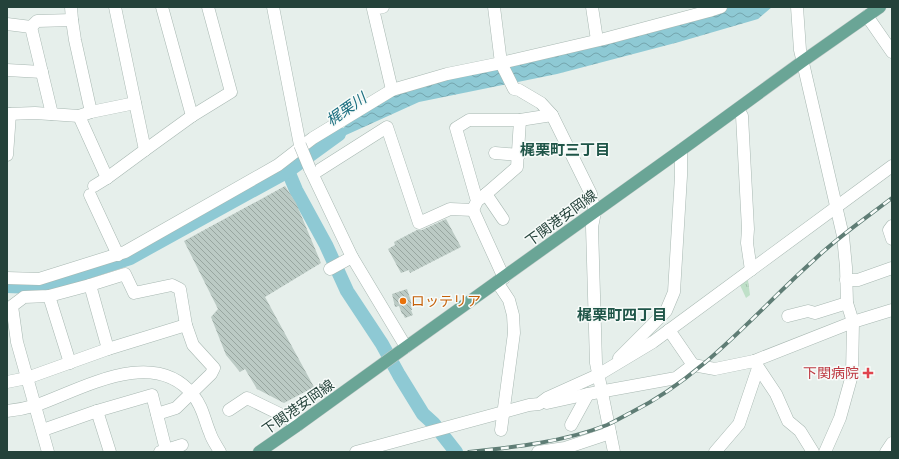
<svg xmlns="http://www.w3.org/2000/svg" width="899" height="459" font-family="'Archivo Narrow','Noto Sans JP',sans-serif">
  <defs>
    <pattern id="park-tufts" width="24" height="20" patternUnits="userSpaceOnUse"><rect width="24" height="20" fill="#bfe0c8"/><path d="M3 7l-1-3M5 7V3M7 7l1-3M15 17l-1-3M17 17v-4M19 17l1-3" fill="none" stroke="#a4c1ad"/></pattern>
    <pattern id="water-waves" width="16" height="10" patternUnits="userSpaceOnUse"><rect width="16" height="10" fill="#8ec9d4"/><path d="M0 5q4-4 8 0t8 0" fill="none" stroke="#74a5ad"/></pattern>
    <pattern id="building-back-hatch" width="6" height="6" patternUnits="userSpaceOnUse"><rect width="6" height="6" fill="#bbcac4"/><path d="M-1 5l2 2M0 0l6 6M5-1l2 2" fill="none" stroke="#98a6a0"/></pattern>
  </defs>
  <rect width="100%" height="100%" fill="#e6efeb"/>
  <!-- park -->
  <path fill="url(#park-tufts)" d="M 748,280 L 750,295 L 746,298 L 740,285 Z"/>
  <!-- water -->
  <path fill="url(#water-waves)" d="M 727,7 L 772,7 L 758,19 L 679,42 L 557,74 L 419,102 L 324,145 L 359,114 L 393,95 L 448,79 Z"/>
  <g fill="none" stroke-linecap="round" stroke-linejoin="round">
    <!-- river -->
    <g stroke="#8ec9d4" stroke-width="14">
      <path d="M 288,171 L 296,190 L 326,245 L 347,291 L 382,344 L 399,375 L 423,414 L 434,424 L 456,452"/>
      <path d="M 7,286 L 34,287 L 66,279 L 130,258 L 288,171 L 339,134"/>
    </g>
  </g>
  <!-- building -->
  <g fill="url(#building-back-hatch)">
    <path d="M 285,186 L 296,203 L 321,263 L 265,297 L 314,387 L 284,403 L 257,389 L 245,369 L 240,372 L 226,355 L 211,317 L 218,309 L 184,241 Z"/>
    <path d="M 446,219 L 461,247 L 410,273 L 409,270 L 401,273 L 388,249 L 395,245 L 394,242 L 417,230 L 422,230 Z"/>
    <path d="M 407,289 L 412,304 L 411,304 L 412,310 L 411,310 L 413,315 L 405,318 L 403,314 L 402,314 L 399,306 L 395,307 L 392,294 Z"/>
  </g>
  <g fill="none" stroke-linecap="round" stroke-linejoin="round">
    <!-- minor casing -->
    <g stroke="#a8b8b2" stroke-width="13">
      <g id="minor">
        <path d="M 71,7 L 72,20"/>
        <path d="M 115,7 L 145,150 L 192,116 L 231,92 L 208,7"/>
        <path d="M 162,7 L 192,116"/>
        <path d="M 273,7 L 300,145"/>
        <path d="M 383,7 L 373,9 L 392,90"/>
        <path d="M 494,7 L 501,63 L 514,89 L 519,90 L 541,103 L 552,115 L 591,194 L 595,212 L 592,227 L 596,363 L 614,452"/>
        <path d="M 592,7 L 597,40"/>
        <path d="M 797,7 L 800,50 L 843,236 L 846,267 L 847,303 L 853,322 L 852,375 L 840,418 L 825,452"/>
        <path d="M 867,16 L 892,52"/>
        <path d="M 7,24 L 31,27 L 52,114"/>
        <path d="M 31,27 L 37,21 L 72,20 L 75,40 L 91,112"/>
        <path d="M 7,70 L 42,72"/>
        <path d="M 738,109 L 742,116 L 748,229 L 747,243 L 751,270"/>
        <path d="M 7,114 L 35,113 L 79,116 L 91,112 L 135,103"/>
        <path d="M 79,116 L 107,178 L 145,150"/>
        <path d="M 495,153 L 519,155"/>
        <path d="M 7,155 L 10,114"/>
        <path d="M 310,169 L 352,257 L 406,347"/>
        <path d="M 313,174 L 387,127 L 419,223 L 450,209 L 473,210 L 477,201 L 456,128 L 469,120 L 520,120 L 552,115"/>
        <path d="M 94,186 L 107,178"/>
        <path d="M 486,194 L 503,219"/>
        <path d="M 90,195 L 118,255"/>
        <path d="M 477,201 L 486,194 L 517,167 L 520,120"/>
        <path d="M 473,210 L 504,278"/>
        <path d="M 892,226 L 889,230 L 892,239"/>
        <path d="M 330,269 L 352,257"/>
        <path d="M 7,278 L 39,279 L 125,252 L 278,165 L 313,138 L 392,90 L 447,74 L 501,63 L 604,39 L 709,11 L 721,7"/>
        <path d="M 846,280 L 858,280 L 892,268"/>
        <path d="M 497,282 L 509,300 L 513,315 L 514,333 L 501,430"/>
        <path d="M 90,285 L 108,349"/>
        <path d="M 49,296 L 70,363"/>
        <path d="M 788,316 L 808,311 L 815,313 L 847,303"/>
        <path d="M 669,330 L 693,365"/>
        <path d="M 619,358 L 666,311 L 674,292 L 681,176 L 681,150"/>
        <path d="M 754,361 L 776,394 L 788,421 L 800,431 L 813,452"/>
        <path d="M 7,382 L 27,378 L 108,349 L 186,325"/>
        <path d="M 547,403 L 588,394 L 676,378 L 693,365 L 715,369 L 754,361 L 853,322 L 892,310"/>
        <path d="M 229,410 L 247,398 L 288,418 L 298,425"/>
        <path d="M 7,411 C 17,410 27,408 37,405 C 82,389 154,346 193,395 C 203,407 204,419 210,433 C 212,440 217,446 220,452"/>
        <path d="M 97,411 L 110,452"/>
        <path d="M 571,425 L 588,394"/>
        <path d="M 43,430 L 97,411 L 152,395 L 166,450"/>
        <path d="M 48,452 L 17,342 L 12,306 L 24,297 L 49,296 L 90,285 L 125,274 L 134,293 L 172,285 L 180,289 L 186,325 L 193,345 L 214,368 L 211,374 L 176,408 L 157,414"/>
        <path d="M 160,452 L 182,445"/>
        <path d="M 356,452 L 529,405 L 539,404 L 547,398 L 598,375 L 653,342 L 892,166"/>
        <path d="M 538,452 L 565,448 L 610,433"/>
        <path d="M 715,452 L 739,424 L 758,368"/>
        <path d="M 886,452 L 892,443"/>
      </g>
    </g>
    <!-- major casing -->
    <g stroke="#c2cac8" stroke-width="13">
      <path id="major" d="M 259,452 L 298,425 L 406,347 L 681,150 L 803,61 L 880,7"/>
    </g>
    <!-- minor -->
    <use href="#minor" stroke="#fff" stroke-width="12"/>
    <!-- major -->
    <use href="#major" stroke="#6aa596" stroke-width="12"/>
    <!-- rail casing -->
    <g stroke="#5f7d75" stroke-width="4">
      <path id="rail" d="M 469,452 C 516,447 563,442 607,425 C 616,421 624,416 632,412 C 704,376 755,313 814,260 C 838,237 866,218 892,198"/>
    </g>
    <!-- rail -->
    <use href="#rail" stroke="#f7fbf9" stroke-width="2.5" stroke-dasharray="8" stroke-linecap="butt"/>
    <!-- minor-bridge casing -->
    <g stroke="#a8b8b2" stroke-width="13" stroke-linecap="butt">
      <path id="minor-bridge" d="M 300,145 L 310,169"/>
    </g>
    <!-- minor-bridge -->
    <use href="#minor-bridge" stroke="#fff" stroke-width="12"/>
  </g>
  <!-- markers -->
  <circle fill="#e8710a" stroke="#f7fbf9" stroke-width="1.5" cx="403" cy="301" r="4"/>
  <path fill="#e0444e" stroke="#f7fbf9" stroke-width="1.5" d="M866 367h4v4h4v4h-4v4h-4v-4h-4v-4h4z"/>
  <g text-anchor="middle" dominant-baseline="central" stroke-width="3" stroke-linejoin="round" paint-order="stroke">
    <!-- street labels -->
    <g font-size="14" fill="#24423a" stroke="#f7fbf9">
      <text transform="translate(561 218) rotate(-36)">下関港安岡線</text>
      <text transform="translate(298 407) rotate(-35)">下関港安岡線</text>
    </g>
    <!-- food labels -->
    <g font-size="14" fill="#c56008" stroke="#f7fbf9" text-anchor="start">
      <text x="411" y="301">ロッテリア</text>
    </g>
    <!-- health labels -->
    <g font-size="14" fill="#be3a42" stroke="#f7fbf9" text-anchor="end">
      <text x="859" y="373">下関病院</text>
    </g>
    <!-- water labels -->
    <g font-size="15" font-style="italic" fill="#1c6f80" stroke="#f7fbf9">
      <text transform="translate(346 109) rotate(-35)">梶栗川</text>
    </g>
    <!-- neighbourhood labels -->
    <g font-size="15" font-weight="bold" fill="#1f5548" stroke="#f7fbf9">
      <text x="565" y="149">梶栗町三丁目</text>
      <text x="622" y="314">梶栗町四丁目</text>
    </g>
  </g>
  <!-- border -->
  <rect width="899" height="459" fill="none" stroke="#24423a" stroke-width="16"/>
</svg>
